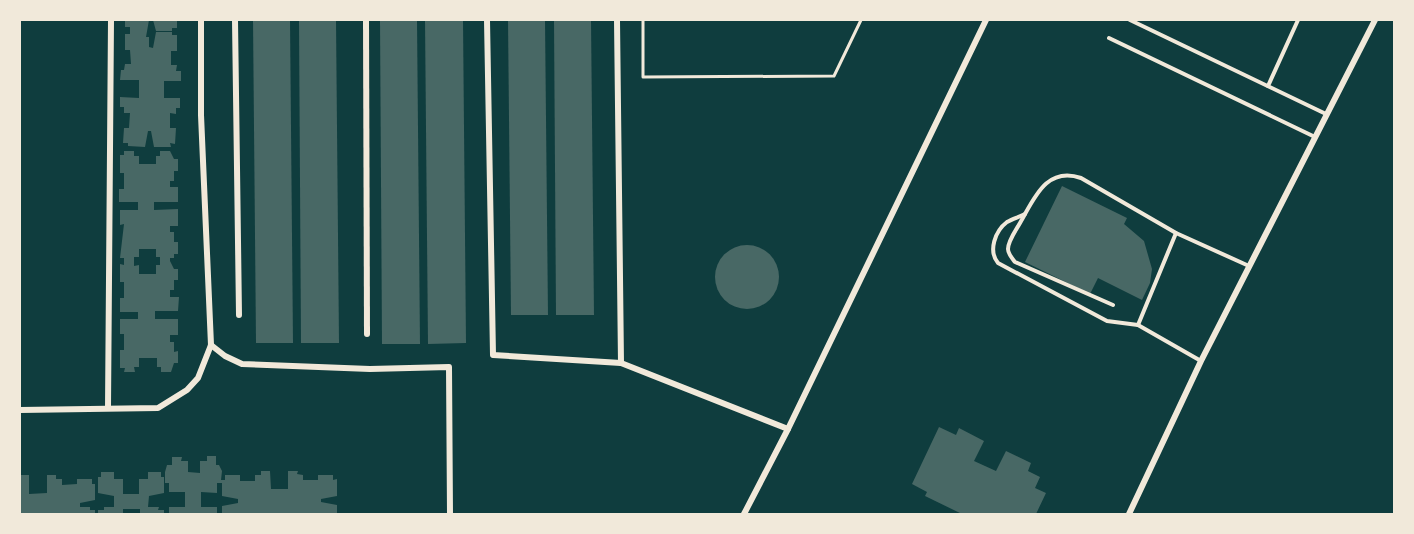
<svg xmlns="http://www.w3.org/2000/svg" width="1414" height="534" font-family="Arial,sans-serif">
  <rect width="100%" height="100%" fill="#0f3d3e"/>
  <!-- building -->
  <g fill="#486865" fill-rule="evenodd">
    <path d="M 125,20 L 149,20 L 146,37 L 149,37 L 149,47 L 153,48 L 156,32 L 172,32 L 172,35 L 177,35 L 177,51 L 171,51 L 171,65 L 177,65 L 176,71 L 181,71 L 181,81 L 164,81 L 164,98 L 180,98 L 180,108 L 176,108 L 176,114 L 170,113 L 170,128 L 176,128 L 175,144 L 170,143 L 171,147 L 154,147 L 151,131 L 148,131 L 145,147 L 128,146 L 128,143 L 123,143 L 124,128 L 129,128 L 130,113 L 124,113 L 124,107 L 120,107 L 120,97 L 139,98 L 139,80 L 120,80 L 121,70 L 124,70 L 125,64 L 131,64 L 130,50 L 125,50 L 125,34 L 130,34 L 130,27 L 125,27 Z"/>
    <path d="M 153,20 L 177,20 L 177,28 L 172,28 L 172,31 L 156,31 Z"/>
    <path d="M 253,20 L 290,20 L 293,343 L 256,343 Z"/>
    <path d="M 299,20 L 336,20 L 339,343 L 301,343 Z"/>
    <path d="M 380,20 L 417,20 L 420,344 L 382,344 Z"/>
    <path d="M 425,20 L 463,20 L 466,343 L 428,344 Z"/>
    <path d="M 508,20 L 545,20 L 548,315 L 511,315 Z"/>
    <path d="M 554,20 L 591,20 L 594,315 L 556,315 Z"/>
    <path d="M 124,151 L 134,151 L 134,156 L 139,156 L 139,164 L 156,164 L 156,156 L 160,156 L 160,151 L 170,151 L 174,159 L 178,159 L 178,171 L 174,171 L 174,181 L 170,181 L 170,187 L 178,187 L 178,202 L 154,202 L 154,210 L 178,209 L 178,226 L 170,226 L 170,232 L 174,232 L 174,242 L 178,242 L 178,254 L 174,254 L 174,258 L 170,258 L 170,261 L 174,269 L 178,269 L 178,280 L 174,280 L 174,290 L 170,290 L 170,297 L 179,297 L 178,311 L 155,311 L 155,319 L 178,319 L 178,335 L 170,335 L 170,342 L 174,342 L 174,352 L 178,351 L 178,363 L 174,363 L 171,372 L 161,372 L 161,367 L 157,367 L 157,358 L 139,358 L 139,367 L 134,367 L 135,372 L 124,372 L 125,368 L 120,368 L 120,350 L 124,350 L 124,334 L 120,334 L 120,319 L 138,319 L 138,312 L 120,312 L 120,298 L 124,298 L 124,282 L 120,282 L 120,264 L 124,265 L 124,258 L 120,258 L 124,224 L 120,225 L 120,210 L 138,210 L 138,202 L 119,202 L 119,189 L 124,189 L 124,173 L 120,173 L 120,155 L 124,155 ZM 139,249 L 156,249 L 156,257 L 160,257 L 160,265 L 156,265 L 156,274 L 139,274 L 139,265 L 134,266 L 134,257 L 139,257 Z"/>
    <path d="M 1062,186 L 1127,218 L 1124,224 L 1144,241 L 1152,269 L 1150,283 L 1142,300 L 1098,278 L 1090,294 L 1025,262 Z"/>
    <circle cx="747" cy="277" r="32"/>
    <path d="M 939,427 L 956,435 L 959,428 L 984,441 L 974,461 L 996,471 L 1006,451 L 1031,463 L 1028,471 L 1040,477 L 1035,488 L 1046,493 L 1036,514 L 962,514 L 925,496 L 927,492 L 912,484 Z"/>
    <path d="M 207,456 L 216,456 L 216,465 L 219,465 L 222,471 L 221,480 L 225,480 L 225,475 L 240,475 L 240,481 L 255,481 L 255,475 L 261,475 L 261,471 L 270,471 L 271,489 L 288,489 L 288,471 L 298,471 L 297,474 L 303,475 L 303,480 L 318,480 L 318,475 L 333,475 L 333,480 L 337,479 L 337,496 L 321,499 L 321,502 L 337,505 L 337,514 L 222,514 L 222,506 L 238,503 L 238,499 L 222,496 L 222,483 L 217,483 L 217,493 L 201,492 L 201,507 L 217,507 L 217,514 L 169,514 L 169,507 L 185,507 L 185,492 L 169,492 L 169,483 L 165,483 L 165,472 L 167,465 L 172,465 L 172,457 L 182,457 L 181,461 L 188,461 L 188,472 L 200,473 L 200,461 L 207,461 Z"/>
    <path d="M 101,472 L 114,472 L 114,479 L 123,479 L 123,494 L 139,494 L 139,479 L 148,479 L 148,472 L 161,472 L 161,477 L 164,477 L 164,493 L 149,496 L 148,507 L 159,507 L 158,510 L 164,510 L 164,514 L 140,514 L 140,509 L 123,509 L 123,514 L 98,514 L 98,510 L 104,510 L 104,507 L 114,507 L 114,496 L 98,493 L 98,477 L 101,477 Z"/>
    <path d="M 20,475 L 29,475 L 29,494 L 47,493 L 47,475 L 56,475 L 56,479 L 62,479 L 62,485 L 77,484 L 77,479 L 92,479 L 92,484 L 95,484 L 95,500 L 80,503 L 80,507 L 90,507 L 90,510 L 95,510 L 95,514 L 20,514 Z"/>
  </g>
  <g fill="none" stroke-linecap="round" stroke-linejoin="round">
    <!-- path -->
    <path stroke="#f1e9da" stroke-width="3" d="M 643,20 L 643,77 L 834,76 L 861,20"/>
    <!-- service -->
    <g stroke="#f1e9da" stroke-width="4">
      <path d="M 1130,20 L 1326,114"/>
      <path d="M 1109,38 L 1315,137"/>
      <path d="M 1268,86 L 1298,20"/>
      <path d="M 1025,214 C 1019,217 1012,219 1007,222 C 995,231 988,251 998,263 L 1107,321 L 1138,325 L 1201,361"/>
      <path d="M 1113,305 L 1015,262 C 1012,258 1008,254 1008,249 C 1008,241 1016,230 1020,223 C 1034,199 1046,166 1081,178 L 1176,233 L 1249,266"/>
      <path d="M 1138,325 L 1176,233"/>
    </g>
    <!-- minor -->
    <g stroke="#f1e9da" stroke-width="6">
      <path d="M 235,20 L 239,315"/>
      <path d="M 366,20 L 367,334"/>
      <path d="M 487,20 L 493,355 L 621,363 L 788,429"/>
      <path d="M 617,20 L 621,363"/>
      <path d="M 211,345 L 225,356 L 242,364 L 370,369 L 449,367 L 450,514"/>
      <path d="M 108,408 L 111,20"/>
      <path d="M 20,410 L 158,408 L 187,390 L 198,378 L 211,345 L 201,115 L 201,20"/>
      <path d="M 744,514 L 788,429 L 986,20"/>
      <path d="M 1129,514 L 1201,361 L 1375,20"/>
    </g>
  </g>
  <!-- border -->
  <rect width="1414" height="534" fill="none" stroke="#f1e9da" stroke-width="42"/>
</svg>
